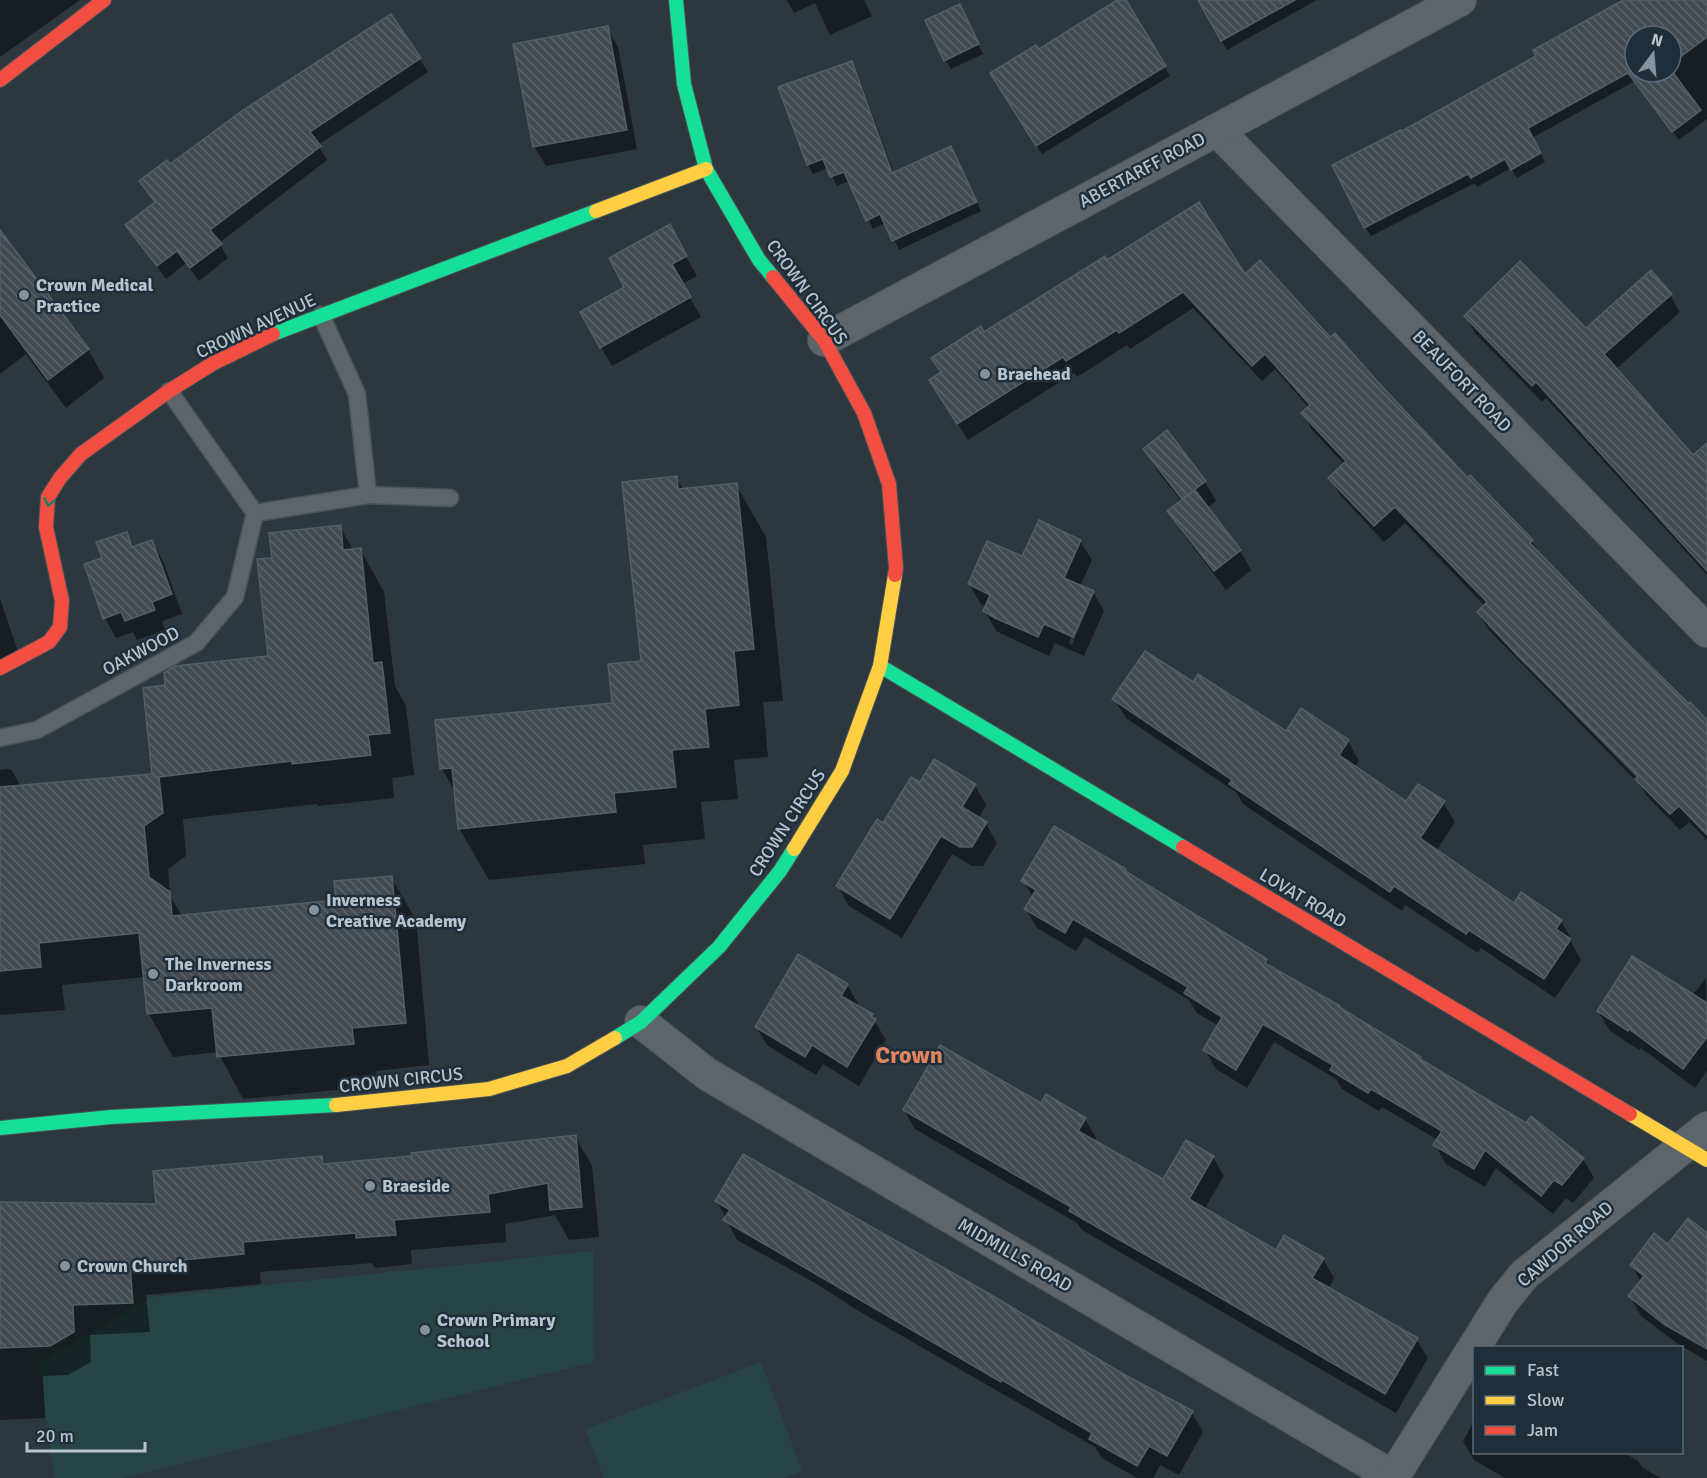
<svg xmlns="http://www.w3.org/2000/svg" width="1707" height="1478" font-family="Signika,sans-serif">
  <defs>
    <pattern id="building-back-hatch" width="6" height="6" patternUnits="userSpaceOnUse" patternTransform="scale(1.5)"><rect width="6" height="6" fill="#424b51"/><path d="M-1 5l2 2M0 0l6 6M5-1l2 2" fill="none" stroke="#5b6369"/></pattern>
  </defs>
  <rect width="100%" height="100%" fill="#2c373e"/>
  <!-- grass -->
  <g fill="#284545">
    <path d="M 593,1251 L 594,1362 L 123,1478 L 54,1478 L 39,1363 L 151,1297 Z"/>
    <path d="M 761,1362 L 802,1471 L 783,1478 L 604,1478 L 585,1429 Z"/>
  </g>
  <!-- shadow -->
  <g fill="#0007" fill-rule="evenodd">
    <path d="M 0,0 L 80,0 L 0,57 Z"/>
    <path d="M 787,0 L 864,0 L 872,16 L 830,35 L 815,3 L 794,13 Z"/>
    <path d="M 1120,0 L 1124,0 L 1170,76 L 1042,154 L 992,74 L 1038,51 Z"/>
    <path d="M 1199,0 L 1317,0 L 1227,50 Z"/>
    <path d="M 1637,0 L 1707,0 L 1707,119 L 1679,140 L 1635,81 L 1532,138 L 1545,162 L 1517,178 L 1511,168 L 1477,187 L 1475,183 L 1371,236 L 1365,227 L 1401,132 ZM 1635,36 L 1671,36 L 1671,72 L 1635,72 Z"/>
    <path d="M 964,15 L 983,54 L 951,69 L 945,60 Z"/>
    <path d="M 391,16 L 428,72 L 318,145 L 327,160 L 219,243 L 228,258 L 199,281 L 186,263 L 166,279 L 127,225 L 155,203 L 141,182 L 169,166 Z"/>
    <path d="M 607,28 L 618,47 L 637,149 L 546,166 L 534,146 Z"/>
    <path d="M 851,63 L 857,72 L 894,174 L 955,157 L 981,211 L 899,250 L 886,223 L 873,229 L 850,181 L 837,186 L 828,168 L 813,174 L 808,165 Z"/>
    <path d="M 680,246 L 697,276 L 682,284 L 701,317 L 612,366 L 601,347 L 626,288 Z"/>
    <path d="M 1107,262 L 1244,276 L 1330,340 L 1375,381 L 1468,480 L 1532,541 L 1542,557 L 1622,640 L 1707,722 L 1707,840 L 1689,822 L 1680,830 L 1647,796 L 1641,786 L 1488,629 L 1478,612 L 1485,606 L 1405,523 L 1384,542 L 1340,495 L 1330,478 L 1345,465 L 1312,430 L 1303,413 L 1309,408 L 1275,369 L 1262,381 L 1193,308 L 1130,349 L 1127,345 L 1077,377 L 1074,373 L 968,440 L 940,397 L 942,374 L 933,358 L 984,334 Z"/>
    <path d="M 0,265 L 88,349 L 104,378 L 66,408 L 26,354 L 0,374 Z"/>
    <path d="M 1670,295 L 1680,312 L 1616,369 L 1693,457 L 1707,467 L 1707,575 L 1546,398 L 1542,402 L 1475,333 L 1466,317 L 1586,331 Z"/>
    <path d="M 1145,449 L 1205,482 L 1216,501 L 1207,508 L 1240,550 L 1251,570 L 1226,590 L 1181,531 L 1169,512 L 1182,502 L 1156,469 Z"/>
    <path d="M 676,478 L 684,490 L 736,485 L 766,537 L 783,701 L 763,702 L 768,757 L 734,760 L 738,799 L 701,802 L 705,839 L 643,845 L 645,864 L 489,880 L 459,828 L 456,793 L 442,769 L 613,704 L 643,663 Z"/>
    <path d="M 340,526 L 353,550 L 360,549 L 384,592 L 395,686 L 406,706 L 414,775 L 392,778 L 394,798 L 318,806 L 317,804 L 183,819 L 186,856 L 168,869 L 170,896 L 182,916 L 337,902 L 391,877 L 416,920 L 429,1065 L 376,1071 L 377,1086 L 243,1099 L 218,1052 L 173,1057 L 149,1014 L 145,977 L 62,985 L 65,1010 L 0,1015 L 0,770 L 11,769 L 21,787 L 154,775 L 167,687 L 269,658 L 273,559 Z"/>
    <path d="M 126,534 L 134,548 L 152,542 L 163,561 L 182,614 L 162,621 L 165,630 L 137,640 L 133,632 L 116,638 L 105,618 L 104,559 Z"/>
    <path d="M 1080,541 L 1092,560 L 1080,586 L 1093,592 L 1104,611 L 1084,656 L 1055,643 L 1049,656 L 996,631 L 985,611 L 987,607 L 981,604 L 969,584 ZM 1087,602 L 1090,602 L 1072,645 L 1069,643 Z"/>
    <path d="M 0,599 L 19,654 L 0,661 Z"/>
    <path d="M 1193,684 L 1286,734 L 1348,741 L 1359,761 L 1354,768 L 1407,803 L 1443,802 L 1455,822 L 1436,851 L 1514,905 L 1561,921 L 1572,940 L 1571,942 L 1581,960 L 1555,998 L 1481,948 L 1478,953 L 1405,905 L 1402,911 L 1243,804 L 1237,793 L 1126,718 L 1114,699 Z"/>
    <path d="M 921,784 L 975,785 L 986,805 L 978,819 L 986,824 L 997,843 L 983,866 L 972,866 L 952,854 L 902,938 L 849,906 L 838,886 L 884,825 Z"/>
    <path d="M 1125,870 L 1128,875 L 1266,960 L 1271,968 L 1583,1159 L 1594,1178 L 1573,1203 L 1566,1198 L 1553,1214 L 1496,1168 L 1485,1187 L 1446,1164 L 1435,1145 L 1438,1140 L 1382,1107 L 1379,1111 L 1342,1089 L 1336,1079 L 1274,1042 L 1247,1088 L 1216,1069 L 1205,1050 L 1219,1026 L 1197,1013 L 1189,1000 L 1085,937 L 1076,951 L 1037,928 L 1026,909 L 1033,897 L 1023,881 Z"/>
    <path d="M 1706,978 L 1707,1071 L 1695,1088 L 1641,1048 L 1639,1050 L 1610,1031 L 1598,1011 L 1692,996 Z"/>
    <path d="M 847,985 L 859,1005 L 857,1007 L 871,1015 L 886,1040 L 859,1086 L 823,1064 L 816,1075 L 768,1046 L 756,1027 Z"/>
    <path d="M 1042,1105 L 1085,1119 L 1096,1138 L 1094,1142 L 1164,1181 L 1213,1157 L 1224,1176 L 1204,1210 L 1276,1252 L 1323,1259 L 1334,1278 L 1328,1289 L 1416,1339 L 1428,1358 L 1396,1413 L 1082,1230 L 1077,1223 L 915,1129 L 904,1110 Z"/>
    <path d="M 575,1136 L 592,1166 L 599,1237 L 569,1240 L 555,1215 L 505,1224 L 506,1242 L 411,1250 L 412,1264 L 375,1268 L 372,1263 L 260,1272 L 261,1284 L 146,1295 L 150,1332 L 90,1335 L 91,1362 L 68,1375 L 43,1376 L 45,1418 L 0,1420 L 0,1204 L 158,1205 L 321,1157 L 326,1165 L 413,1157 Z"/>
    <path d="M 717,1201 L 1125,1376 L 1192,1413 L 1203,1432 L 1179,1475 L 1160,1465 L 1153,1478 L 1137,1478 L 1102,1458 L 1095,1447 L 857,1310 L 815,1283 L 737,1240 Z"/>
    <path d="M 1707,1235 L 1707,1361 L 1678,1344 L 1641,1316 L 1630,1296 L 1641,1282 L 1632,1265 Z"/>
    <path d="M 1474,1421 L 1474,1452 L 1623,1452 L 1638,1461 L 1642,1467 L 1660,1478 L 1505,1478 L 1474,1460 L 1463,1441 Z"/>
  </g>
  <!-- building -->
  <g fill="url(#building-back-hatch)" stroke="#545e65" stroke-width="1.5">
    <path d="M 1117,0 L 1126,0 L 1166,66 L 1036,146 L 990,73 L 1036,45 L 1039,49 Z"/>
    <path d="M 1198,0 L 1295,0 L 1221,41 Z"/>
    <path d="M 1623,0 L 1707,0 L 1707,37 L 1671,64 L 1671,36 L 1635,36 L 1635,72 L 1671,72 L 1671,70 L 1701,110 L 1672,132 L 1628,73 L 1528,128 L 1541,153 L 1511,170 L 1505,159 L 1471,178 L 1468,174 L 1364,228 L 1332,165 L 1401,130 L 1402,131 L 1536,56 L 1533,50 Z"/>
    <path d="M 960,4 L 979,44 L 944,61 L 925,20 Z"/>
    <path d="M 391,14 L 421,58 L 310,132 L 321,146 L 210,230 L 222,244 L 190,268 L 177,251 L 157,266 L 125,225 L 155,202 L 139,181 L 167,160 L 170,164 L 243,110 Z"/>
    <path d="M 608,26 L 627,130 L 533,147 L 513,44 Z"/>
    <path d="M 852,61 L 892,173 L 951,146 L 977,202 L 892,241 L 880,214 L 866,221 L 844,172 L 830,177 L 823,159 L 807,165 L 778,87 Z"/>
    <path d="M 1199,202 L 1245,274 L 1260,260 L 1330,337 L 1335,333 L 1376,380 L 1468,478 L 1470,475 L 1533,540 L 1530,543 L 1623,639 L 1689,704 L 1690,702 L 1707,720 L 1707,835 L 1679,806 L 1670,814 L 1635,779 L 1638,777 L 1517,655 L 1477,612 L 1487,602 L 1395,507 L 1374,526 L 1328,478 L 1346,461 L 1301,413 L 1310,405 L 1265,354 L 1252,366 L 1183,292 L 1119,333 L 1117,330 L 1066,361 L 1063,357 L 957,424 L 929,380 L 941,372 L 931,358 L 981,326 L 984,332 L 1105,256 L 1107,260 Z"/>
    <path d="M 670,224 L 687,256 L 672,264 L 691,297 L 600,348 L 580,312 L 624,287 L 609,258 Z"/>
    <path d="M 0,230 L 89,349 L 48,380 L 0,315 Z"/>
    <path d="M 1520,261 L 1586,328 L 1651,270 L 1672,294 L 1604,354 L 1693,455 L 1707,443 L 1707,571 L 1536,382 L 1532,386 L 1464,316 Z"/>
    <path d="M 1167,430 L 1206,481 L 1182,499 L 1143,449 Z"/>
    <path d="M 677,476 L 678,489 L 737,483 L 754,649 L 734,651 L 739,705 L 705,709 L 709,747 L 672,750 L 676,787 L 614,793 L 616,812 L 458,829 L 452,768 L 440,769 L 435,720 L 612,703 L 608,664 L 641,661 L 622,482 Z"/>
    <path d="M 1195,490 L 1241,550 L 1214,571 L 1167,511 Z"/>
    <path d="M 1039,520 L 1081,540 L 1064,578 L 1094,591 L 1073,637 L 1044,624 L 1038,637 L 995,618 L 983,611 L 990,595 L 968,584 L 987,541 L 1022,556 Z"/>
    <path d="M 341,525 L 343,550 L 361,548 L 373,663 L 382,662 L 390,733 L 368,735 L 371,755 L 292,764 L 292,761 L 159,777 L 163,813 L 144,826 L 149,877 L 170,892 L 172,916 L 336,900 L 334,881 L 392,876 L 406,1023 L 352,1028 L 354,1044 L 217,1057 L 212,1008 L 147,1014 L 139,933 L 39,943 L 41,967 L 0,971 L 0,787 L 152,774 L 143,688 L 165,685 L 164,673 L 175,666 L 268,656 L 257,559 L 272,558 L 269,533 Z"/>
    <path d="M 127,532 L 132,547 L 152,540 L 172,594 L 152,602 L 155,610 L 125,621 L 121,612 L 103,619 L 84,564 L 102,558 L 96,542 Z"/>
    <path d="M 1145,651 L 1193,682 L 1198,674 L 1286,731 L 1301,708 L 1349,740 L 1339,755 L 1406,801 L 1418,784 L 1445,801 L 1420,838 L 1514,903 L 1521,892 L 1562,920 L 1556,929 L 1571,939 L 1544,979 L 1469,930 L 1466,934 L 1394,886 L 1390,892 L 1229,784 L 1232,780 L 1112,699 Z"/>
    <path d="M 934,759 L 976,784 L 962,807 L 987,822 L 972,847 L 960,847 L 941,836 L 890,919 L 836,886 L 877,819 L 883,823 L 911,777 L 920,782 Z"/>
    <path d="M 1054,826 L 1126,869 L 1125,871 L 1267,959 L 1265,963 L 1340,1006 L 1339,1007 L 1421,1057 L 1420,1059 L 1526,1123 L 1531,1116 L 1584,1158 L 1562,1185 L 1554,1180 L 1541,1196 L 1485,1150 L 1474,1169 L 1433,1145 L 1442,1131 L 1371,1089 L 1368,1093 L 1330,1070 L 1333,1065 L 1263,1024 L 1236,1070 L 1203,1050 L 1222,1017 L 1184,993 L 1188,987 L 1073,919 L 1065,933 L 1024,909 L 1036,890 L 1021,881 Z"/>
    <path d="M 798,954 L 848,984 L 841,996 L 873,1014 L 871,1017 L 876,1019 L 847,1067 L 812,1045 L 805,1057 L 755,1027 Z"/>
    <path d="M 1632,956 L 1707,1003 L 1707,1037 L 1683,1069 L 1629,1029 L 1628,1031 L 1597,1011 Z"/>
    <path d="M 940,1045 L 1041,1103 L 1046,1094 L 1086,1118 L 1078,1131 L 1163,1179 L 1186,1140 L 1214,1156 L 1189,1199 L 1276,1250 L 1284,1235 L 1324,1258 L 1312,1278 L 1418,1338 L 1385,1394 L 1214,1294 L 1069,1211 L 1071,1207 L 903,1110 Z"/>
    <path d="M 576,1135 L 582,1207 L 550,1210 L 548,1183 L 488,1194 L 490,1212 L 394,1220 L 396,1235 L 356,1238 L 356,1233 L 243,1242 L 244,1254 L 130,1265 L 133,1303 L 73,1305 L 74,1332 L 50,1346 L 0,1348 L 0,1202 L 156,1204 L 153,1171 L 322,1156 L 323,1164 L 412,1156 L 411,1153 Z"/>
    <path d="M 743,1154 L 988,1293 L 1125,1375 L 1193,1411 L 1167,1456 L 1149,1446 L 1137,1466 L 1089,1439 L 1092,1433 L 1046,1406 L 1002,1380 L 1001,1382 L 723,1220 L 730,1210 L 715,1201 Z"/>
    <path d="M 1688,1218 L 1707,1233 L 1707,1349 L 1665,1325 L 1628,1296 L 1644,1276 L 1630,1265 L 1654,1233 L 1668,1244 Z"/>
  </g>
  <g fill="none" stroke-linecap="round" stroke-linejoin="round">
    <!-- lane casing -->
    <g stroke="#4b5358" stroke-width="19">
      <g id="lane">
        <path d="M 368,495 L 450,498"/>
        <path d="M 255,513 L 368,495 L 357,394 L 321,315"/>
        <path d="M 0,738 L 37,730 L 196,643 L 235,597 L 255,513 L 169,391"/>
      </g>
    </g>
    <!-- street casing -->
    <g stroke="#4b5358" stroke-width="34">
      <g id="street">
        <path d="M 1217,130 L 1707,631"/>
        <path d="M 824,340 L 1460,0"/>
        <path d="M 641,1022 L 707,1074 L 1395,1478"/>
        <path d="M 1393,1477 L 1503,1301 L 1524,1275 L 1707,1128"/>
      </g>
    </g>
    <!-- fast casing -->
    <g stroke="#4b5358" stroke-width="16">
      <g id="fast">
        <path d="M 676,0 L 684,84 L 706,169 L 759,260 L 773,277"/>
        <path d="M 273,334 L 596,211"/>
        <path d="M 880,666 L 1183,847"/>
        <path d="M 615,1038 L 641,1022 L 719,947 L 780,871 L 794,849"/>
        <path d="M 0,1128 L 111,1117 L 336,1105"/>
      </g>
    </g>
    <!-- slow casing -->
    <g stroke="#4b5358" stroke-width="16">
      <g id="slow">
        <path d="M 596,211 L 706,169"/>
        <path d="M 794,849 L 842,771 L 880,666 L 895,575"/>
        <path d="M 336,1105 L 489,1089 L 567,1066 L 615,1038"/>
        <path d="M 1630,1114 L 1707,1160"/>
      </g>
    </g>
    <!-- jam casing -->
    <g stroke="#4b5358" stroke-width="16">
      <g id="jam">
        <path d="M 0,80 L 104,0"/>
        <path d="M 773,277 L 824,340 L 864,413 L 889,484 L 896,568 L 895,575"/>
        <path d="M 0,668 L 49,642 L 60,627 L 62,601 L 46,527 L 48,497 L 60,478 L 81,454 L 169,391 L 212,364 L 273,334"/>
        <path d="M 1183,847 L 1630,1114"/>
      </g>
    </g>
    <!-- lane -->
    <use href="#lane" stroke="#5d656b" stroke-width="16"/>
    <!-- street -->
    <use href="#street" stroke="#5d656b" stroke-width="32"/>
    <!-- fast -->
    <use href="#fast" stroke="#16e098" stroke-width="14"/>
    <!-- slow -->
    <use href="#slow" stroke="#ffcf43" stroke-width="14"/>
    <!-- jam -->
    <use href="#jam" stroke="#f24e42" stroke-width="14"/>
  </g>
  <!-- one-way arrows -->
  <defs><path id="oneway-chevron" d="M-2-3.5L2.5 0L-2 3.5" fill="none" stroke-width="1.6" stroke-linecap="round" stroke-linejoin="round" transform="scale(1.5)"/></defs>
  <use stroke="#1a7e65" href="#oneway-chevron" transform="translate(49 502) rotate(101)"/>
  <!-- markers -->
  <g fill="#86939c" stroke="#1e2e3b" stroke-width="2">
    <circle cx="24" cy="295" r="6"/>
    <circle cx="985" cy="374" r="6"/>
    <circle cx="314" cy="910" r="6"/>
    <circle cx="153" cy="974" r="6"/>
    <circle cx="370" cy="1186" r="6"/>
    <circle cx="65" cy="1266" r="6"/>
    <circle cx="425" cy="1330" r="6"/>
  </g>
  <g text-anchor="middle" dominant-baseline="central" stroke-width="5" stroke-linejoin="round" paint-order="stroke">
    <!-- street labels -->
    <g font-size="18" fill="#b7c4cf" stroke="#1e2e3b">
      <text transform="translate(1142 170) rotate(-28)">ABERTARFF ROAD</text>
      <text transform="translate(807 292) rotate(54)">CROWN CIRCUS</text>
      <text transform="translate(256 326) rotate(-25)">CROWN AVENUE</text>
      <text transform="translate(1462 381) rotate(46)">BEAUFORT ROAD</text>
      <text transform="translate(141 651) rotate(-28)">OAKWOOD</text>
      <text transform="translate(787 823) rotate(-57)">CROWN CIRCUS</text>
      <text transform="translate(1303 898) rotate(31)">LOVAT ROAD</text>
      <text transform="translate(401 1080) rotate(-6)">CROWN CIRCUS</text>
      <text transform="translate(1565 1244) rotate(-41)">CAWDOR ROAD</text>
      <text transform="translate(1015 1255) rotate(30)">MIDMILLS ROAD</text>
    </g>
    <!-- poi labels -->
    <g font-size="18" font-weight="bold" fill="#b7c4cf" stroke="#1e2e3b" text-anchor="start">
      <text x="36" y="285">Crown Medical<tspan x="36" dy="21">Practice</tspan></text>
      <text x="997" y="374">Braehead</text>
      <text x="326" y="900">Inverness<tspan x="326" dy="21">Creative Academy</tspan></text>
      <text x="165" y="964">The Inverness<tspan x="165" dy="21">Darkroom</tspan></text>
      <text x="382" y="1186">Braeside</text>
      <text x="77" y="1266">Crown Church</text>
      <text x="437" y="1320">Crown Primary<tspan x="437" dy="21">School</tspan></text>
    </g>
    <!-- district labels -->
    <g font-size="24" font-weight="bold" fill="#e1855f" stroke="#1e2e3b">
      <text x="909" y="1055">Crown</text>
    </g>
  </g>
  <!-- legend -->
  <rect x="1473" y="1346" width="210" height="108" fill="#1e2e3b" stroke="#5b6a76" stroke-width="1.5"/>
  <rect x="1485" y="1366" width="30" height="9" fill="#16e098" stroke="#5b6a76" stroke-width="1.5"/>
  <text x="1527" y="1376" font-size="18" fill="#b7c4cf">Fast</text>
  <rect x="1485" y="1396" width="30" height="9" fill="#ffcf43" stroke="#5b6a76" stroke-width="1.5"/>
  <text x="1527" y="1406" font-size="18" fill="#b7c4cf">Slow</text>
  <rect x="1485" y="1426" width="30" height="9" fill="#f24e42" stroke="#5b6a76" stroke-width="1.5"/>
  <text x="1527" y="1436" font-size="18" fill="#b7c4cf">Jam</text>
  <!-- north arrow -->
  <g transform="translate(1653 54) rotate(16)"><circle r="28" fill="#1e2e3b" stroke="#5b6a76" stroke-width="1.5"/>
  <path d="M0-4.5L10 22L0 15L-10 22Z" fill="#86939c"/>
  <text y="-9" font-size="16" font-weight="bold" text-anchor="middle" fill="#b7c4cf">N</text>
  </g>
  <!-- scale -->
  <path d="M27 1442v9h118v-9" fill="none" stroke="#b7c4cf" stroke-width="3"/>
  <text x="36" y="1442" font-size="18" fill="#b7c4cf" stroke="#1e2e3b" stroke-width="4.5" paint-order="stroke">20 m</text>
</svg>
